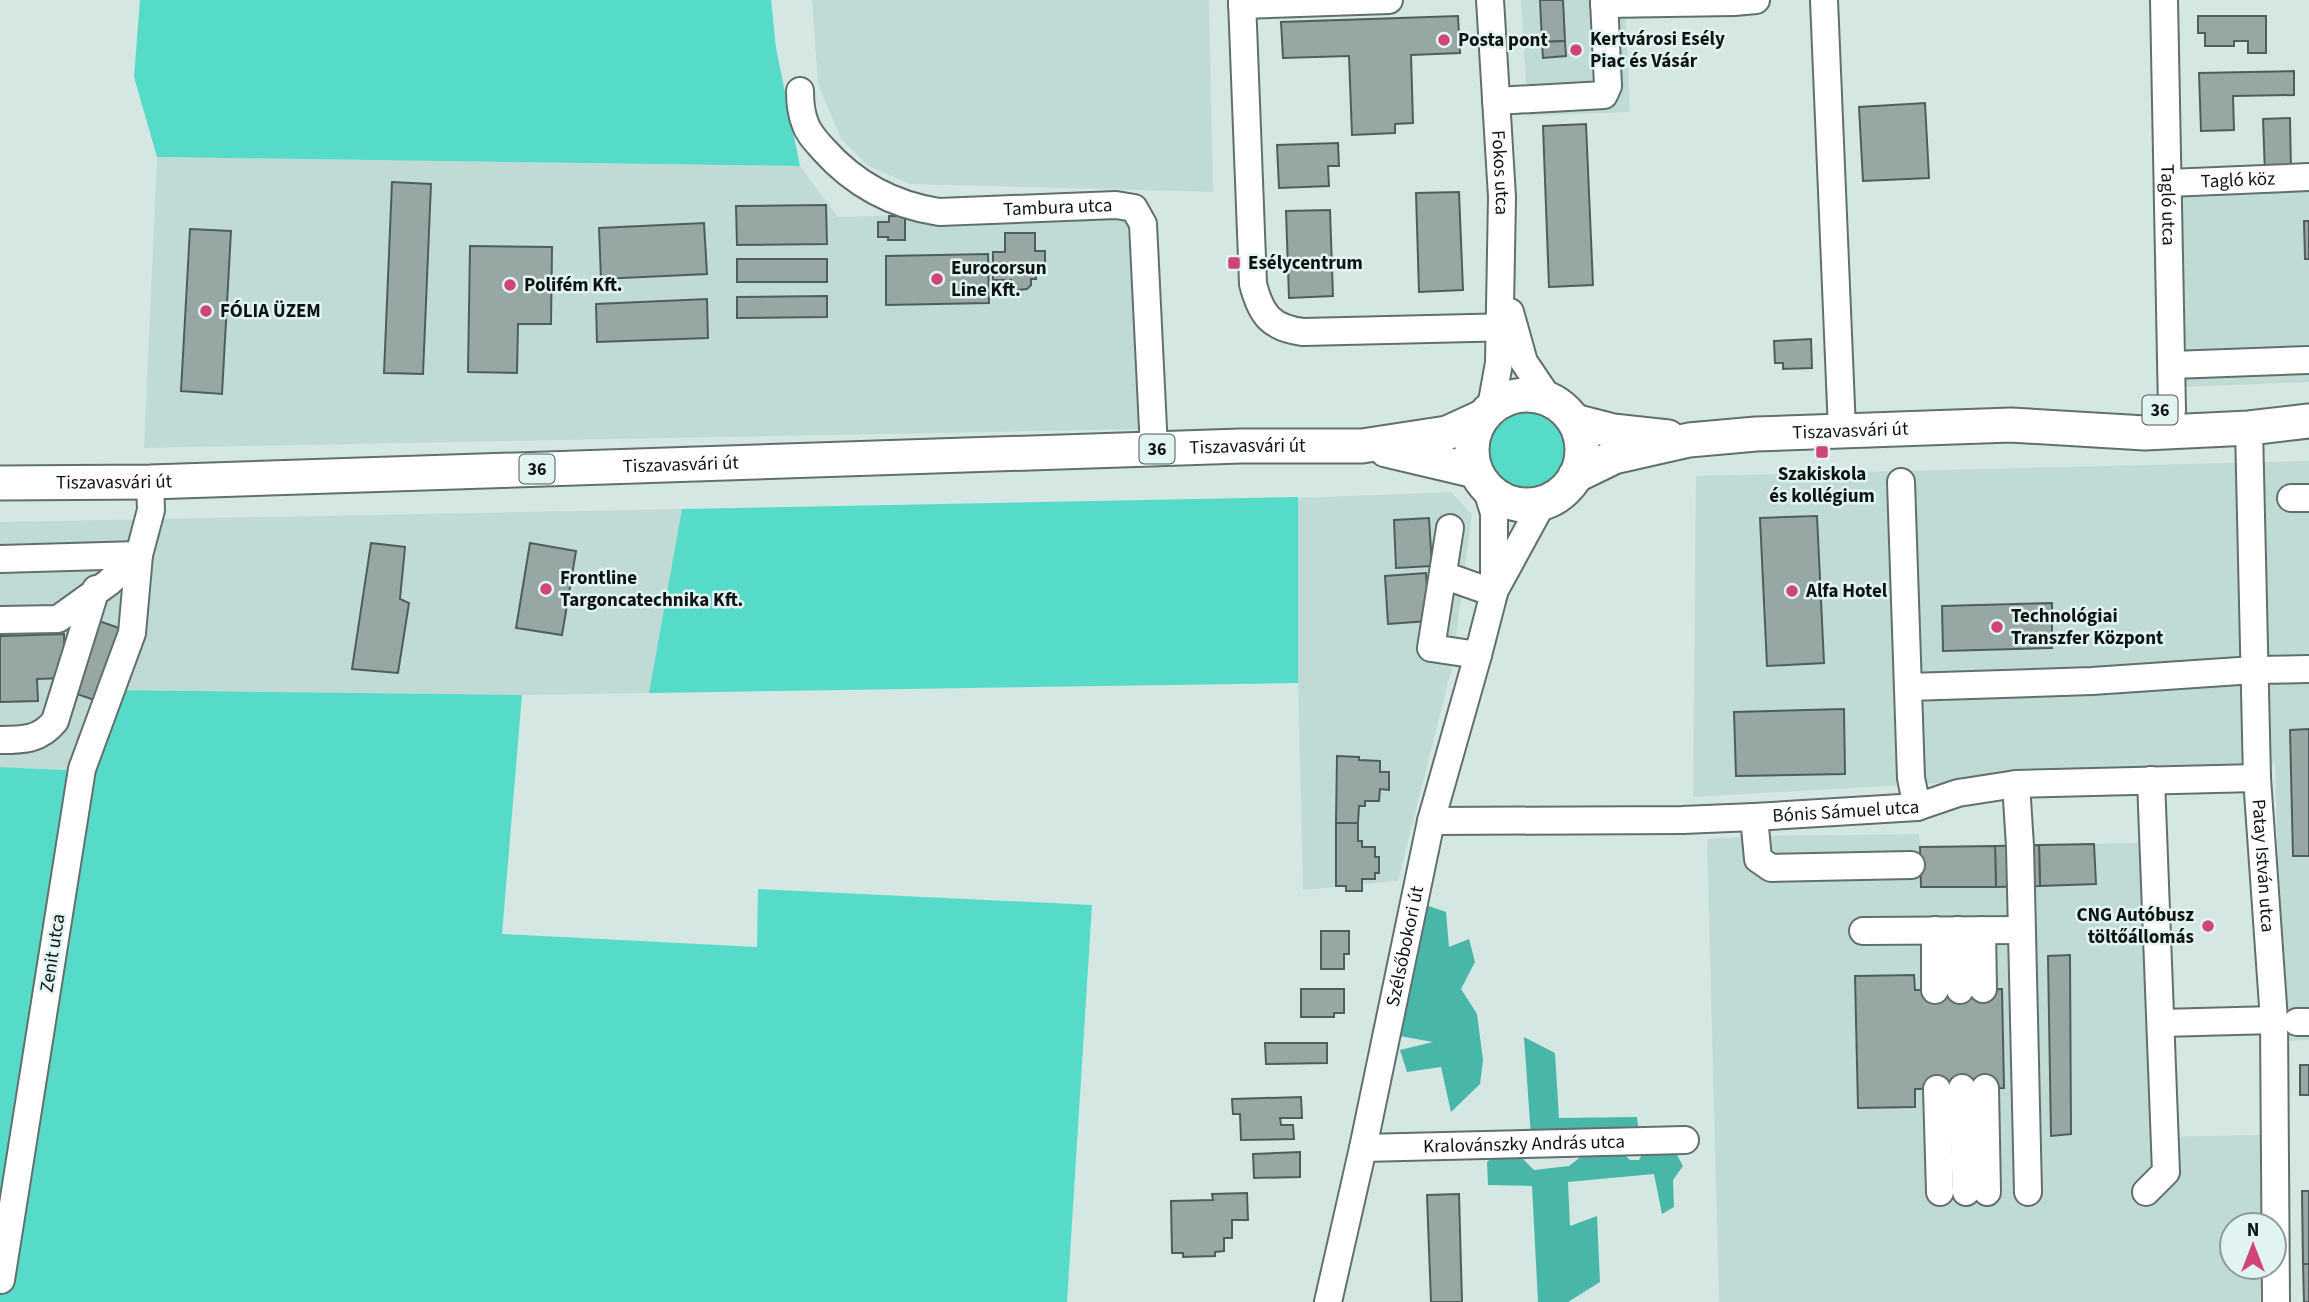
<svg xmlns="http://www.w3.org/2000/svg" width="2309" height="1302" font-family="'Source Sans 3',sans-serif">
  <rect width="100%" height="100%" fill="#d5e7e3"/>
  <!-- built -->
  <g fill="#c0dbd6">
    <path d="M 812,0 L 1209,0 L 1213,192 L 910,184 L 868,166 L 841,139 L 818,84 Z"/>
    <path d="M 1521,0 L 1625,0 L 1630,112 L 1528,116 Z"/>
    <path d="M 157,157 L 800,166 L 838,217 L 1124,209 L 1127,221 L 1143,429 L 144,448 Z"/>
    <path d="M 2309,185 L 2309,382 L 2181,387 L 2180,191 Z"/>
    <path d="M 2309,461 L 2309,1040 L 2283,1041 L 2275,764 L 1693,797 L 1696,476 Z"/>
    <path d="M 1451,492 L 1472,514 L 1452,667 L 1398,881 L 1303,890 L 1298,683 L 1298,498 Z"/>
    <path d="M 682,509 L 654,693 L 522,695 L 115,690 L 86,771 L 0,767 L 0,522 Z"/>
    <path d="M 1919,834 L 1921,847 L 2141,843 L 2151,1137 L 2261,1135 L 2261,1225 L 2232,1225 L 2232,1267 L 2261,1267 L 2260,1302 L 1719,1302 L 1707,839 L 1756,836 Z"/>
  </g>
  <!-- green -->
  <g fill="#56dbc9">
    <path d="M 140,0 L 771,0 L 776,48 L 800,166 L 157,157 L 134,77 Z"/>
    <circle cx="1526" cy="450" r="44"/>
    <path d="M 1298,497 L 1298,683 L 649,693 L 682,509 Z"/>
    <path d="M 115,690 L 522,695 L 502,934 L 757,947 L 758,889 L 1092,905 L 1067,1302 L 0,1302 L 0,767 L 86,771 Z"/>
  </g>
  <!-- forest -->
  <g fill="#49b7a8">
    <path d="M 1423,904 L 1446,912 L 1449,947 L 1469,939 L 1475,962 L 1461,989 L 1477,1014 L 1483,1060 L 1480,1084 L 1451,1112 L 1441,1067 L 1407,1072 L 1400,1050 L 1433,1042 L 1394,1035 Z"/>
    <path d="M 1524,1037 L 1555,1053 L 1559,1118 L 1637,1117 L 1639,1134 L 1531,1137 Z"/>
    <path d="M 1649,1140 L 1669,1140 L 1683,1166 L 1673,1180 L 1674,1207 L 1662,1214 L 1654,1174 L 1568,1182 L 1570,1226 L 1597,1216 L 1600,1282 L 1568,1302 L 1538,1302 L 1532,1186 L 1488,1185 L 1487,1162 L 1508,1144 L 1534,1170 L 1569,1166 L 1593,1147 L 1614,1146 L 1630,1160 L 1639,1160 Z"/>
  </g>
  <!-- building -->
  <g fill="#97a7a4" stroke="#4f5e5c" stroke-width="2">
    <path d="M 1540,0 L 1563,0 L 1565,41 L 1542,42 Z"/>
    <path d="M 1458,16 L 1460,53 L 1411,55 L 1413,123 L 1395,124 L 1395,133 L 1352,135 L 1349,56 L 1283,58 L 1281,22 Z"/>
    <path d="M 2198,16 L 2266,16 L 2266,53 L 2248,53 L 2248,41 L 2234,41 L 2234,46 L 2205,46 L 2205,33 L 2198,33 Z"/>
    <path d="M 1565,41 L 1566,56 L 1543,58 L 1542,42 Z"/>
    <path d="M 2294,71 L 2294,95 L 2233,96 L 2234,130 L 2201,131 L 2199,73 Z"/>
    <path d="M 1925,103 L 1929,178 L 1863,181 L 1859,107 Z"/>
    <path d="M 2290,118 L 2291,172 L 2265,173 L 2263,119 Z"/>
    <path d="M 1586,124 L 1593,285 L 1549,287 L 1543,126 Z"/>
    <path d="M 1338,143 L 1339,166 L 1328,166 L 1329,186 L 1279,188 L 1277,145 Z"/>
    <path d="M 392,182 L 431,184 L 423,374 L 384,373 Z"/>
    <path d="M 1459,192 L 1463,290 L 1419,292 L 1416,193 Z"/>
    <path d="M 826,205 L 827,244 L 737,245 L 736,206 Z"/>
    <path d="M 1330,210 L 1333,296 L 1289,298 L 1286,211 Z"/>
    <path d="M 889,216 L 905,216 L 905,240 L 888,240 L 888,237 L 878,237 L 878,222 L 889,222 Z"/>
    <path d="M 2304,221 L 2309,221 L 2309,259 L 2305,259 Z"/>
    <path d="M 704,223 L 707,274 L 601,279 L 599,228 Z"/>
    <path d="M 190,229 L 231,231 L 222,394 L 181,391 Z"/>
    <path d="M 1005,233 L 1035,233 L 1035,251 L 1045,251 L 1045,263 L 1036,266 L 1036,279 L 1031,279 L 1031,285 L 1027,289 L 1018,290 L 1011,285 L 1011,280 L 993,280 L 993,252 L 1005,252 Z"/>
    <path d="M 470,246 L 552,247 L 551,324 L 518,324 L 517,373 L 468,372 Z"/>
    <path d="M 988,254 L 989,303 L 886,305 L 886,256 Z"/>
    <rect x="737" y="259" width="90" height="23"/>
    <path d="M 827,296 L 827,317 L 737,318 L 737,297 Z"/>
    <path d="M 707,299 L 708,338 L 597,342 L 596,304 Z"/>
    <path d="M 1811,339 L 1812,368 L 1783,369 L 1783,363 L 1775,363 L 1774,341 Z"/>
    <path d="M 1817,516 L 1824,663 L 1767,666 L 1760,518 Z"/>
    <path d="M 1429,518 L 1432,566 L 1396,568 L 1394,520 Z"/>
    <path d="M 371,543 L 405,547 L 400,599 L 409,603 L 398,673 L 352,669 Z"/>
    <path d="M 530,543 L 576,551 L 562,635 L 516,628 Z"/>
    <path d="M 1426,573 L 1429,621 L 1388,624 L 1385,576 Z"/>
    <path d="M 2052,603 L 2052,648 L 1943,651 L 1942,606 Z"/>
    <path d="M 99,621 L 122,629 L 97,701 L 74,693 Z"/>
    <path d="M 64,634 L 65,678 L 37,679 L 38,701 L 0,702 L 0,636 Z"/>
    <path d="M 1844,709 L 1845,774 L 1736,776 L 1734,712 Z"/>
    <path d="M 2309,729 L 2309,856 L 2293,856 L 2290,730 Z"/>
    <path d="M 1337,756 L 1359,757 L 1359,760 L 1380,761 L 1380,772 L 1389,772 L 1389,790 L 1380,789 L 1379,801 L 1365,801 L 1365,806 L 1359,806 L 1358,823 L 1336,823 Z"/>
    <path d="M 1336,823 L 1358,823 L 1358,841 L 1362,841 L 1362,847 L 1375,847 L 1375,857 L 1379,857 L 1379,873 L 1375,873 L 1375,879 L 1362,879 L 1362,891 L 1346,891 L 1346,886 L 1336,886 Z"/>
    <path d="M 2094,844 L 2096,884 L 2040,886 L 2039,845 Z"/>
    <path d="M 2039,845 L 2040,886 L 1996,887 L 1995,846 Z"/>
    <path d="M 1995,846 L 1996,887 L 1921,887 L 1920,847 Z"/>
    <path d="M 1321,931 L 1349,931 L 1349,954 L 1344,954 L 1344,969 L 1321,969 Z"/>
    <path d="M 2070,955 L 2071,1134 L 2051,1136 L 2048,956 Z"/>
    <path d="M 1914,975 L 1915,990 L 2002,989 L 2004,1088 L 1915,1089 L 1915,1107 L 1858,1108 L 1855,976 Z"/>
    <path d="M 1301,989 L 1344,989 L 1344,1013 L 1334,1013 L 1334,1017 L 1301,1017 Z"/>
    <path d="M 1265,1043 L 1327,1043 L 1327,1063 L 1266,1064 Z"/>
    <rect x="2300" y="1065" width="9" height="30"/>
    <path d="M 1301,1097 L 1302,1118 L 1280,1118 L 1281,1125 L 1293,1125 L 1294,1139 L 1241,1140 L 1240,1114 L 1233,1114 L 1232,1099 Z"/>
    <path d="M 1300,1152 L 1300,1177 L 1254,1178 L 1253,1154 Z"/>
    <path d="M 2302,1191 L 2309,1191 L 2309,1264 L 2303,1264 Z"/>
    <path d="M 1247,1193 L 1248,1220 L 1232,1220 L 1232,1238 L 1224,1238 L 1224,1251 L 1215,1252 L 1215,1256 L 1183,1257 L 1183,1253 L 1172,1253 L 1171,1201 L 1213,1200 L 1212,1194 Z"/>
    <path d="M 1459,1194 L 1462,1302 L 1431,1302 L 1427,1195 Z"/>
    <path d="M 2303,1264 L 2309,1264 L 2309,1302 L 2304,1302 Z"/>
  </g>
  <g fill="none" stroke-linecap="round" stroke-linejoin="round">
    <!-- minor casing -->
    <g stroke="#61706d" stroke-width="30">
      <g id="minor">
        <path d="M 1242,0 L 1253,284 C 1261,315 1271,328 1303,332 L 1514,327"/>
        <path id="s1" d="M 1490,0 L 1502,197 L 1499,363 L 1491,407"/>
        <path d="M 1824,0 L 1842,430"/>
        <path id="s2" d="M 2164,0 L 2172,410"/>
        <path d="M 1604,4 L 1734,2 L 1756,0"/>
        <path d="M 1242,5 L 1389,0"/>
        <path id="s3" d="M 800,91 C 800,101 801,113 805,123 C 808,133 816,141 823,149 C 854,184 893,205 939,212 L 1116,205 L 1134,208 L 1143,224 L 1154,449"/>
        <path d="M 1496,101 L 1604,95 L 1608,86 L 1604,0"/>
        <path id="s4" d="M 2168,183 L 2309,177"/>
        <path d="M 1510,312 L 1524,362 L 1549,399"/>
        <path d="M 2172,365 L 2309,360"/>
        <path id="s5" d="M 2249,428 L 2257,778 L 2274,1020 L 2276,1302"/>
        <path d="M 1901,482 L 1911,778 L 1917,807"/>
        <path d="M 2291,498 L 2309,498"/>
        <path d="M 1450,528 L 1431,648 L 1478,655"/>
        <path d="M 0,559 L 139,555 L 132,633 L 82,769 L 1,1280"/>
        <path d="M 1443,575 L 1494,593"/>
        <path d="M 1496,588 L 1543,502"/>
        <path d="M 0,620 L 58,619 L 108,583 L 139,555 L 151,510 L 150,482"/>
        <path d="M 1909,687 L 2092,681 L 2254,670 L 2309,669"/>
        <path d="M 0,740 C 23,740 40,740 55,721 L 96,589"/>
        <path d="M 2016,784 L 2020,846 L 2028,1192"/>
        <path d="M 1754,817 L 1758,859 L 1771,868 L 1911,865"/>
        <path id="s6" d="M 1431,821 L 1682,820 L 1754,817 L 1917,807 L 1958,793 L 2016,784 L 2257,778"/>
        <path d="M 1935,930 L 1935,990"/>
        <path d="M 1958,930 L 1960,990"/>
        <path d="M 1982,930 L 1983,989"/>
        <path d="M 1863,931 L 2021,930"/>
        <path d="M 2297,1022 L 2309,1022"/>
        <path d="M 2161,1023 L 2274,1020"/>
        <path d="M 1962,1088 L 1966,1192"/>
        <path d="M 1985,1088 L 1987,1192"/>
        <path d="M 1937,1089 L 1940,1192"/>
        <path id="s7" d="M 1363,1148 L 1685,1140"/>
        <path d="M 2146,1192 L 2166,1172 L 2151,780"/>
        <path id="s8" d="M 1328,1302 L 1363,1148 L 1431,821 L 1478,655 L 1494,593 L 1494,513 L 1486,487"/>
      </g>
    </g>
    <!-- major casing -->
    <g stroke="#61706d" stroke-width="37">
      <g id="major">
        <circle cx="1527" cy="450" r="55"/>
        <path d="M 1574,421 L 1613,431 L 1668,437"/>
        <path d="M 1386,450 L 1475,471"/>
        <path id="s9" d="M 1575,476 L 1614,457 L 1689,440 L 1756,434 L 2011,425 L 2145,433 L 2249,428 L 2309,421"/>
        <path id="s10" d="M 0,483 L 150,482 L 1241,446 L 1362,446 L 1447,433 L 1482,417"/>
      </g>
    </g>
    <!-- minor -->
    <use href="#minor" stroke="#fff" stroke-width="26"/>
    <!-- major -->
    <use href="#major" stroke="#fff" stroke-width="33"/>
  </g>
  <!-- markers -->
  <g fill="#cf4479" stroke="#e2f4f1" stroke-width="2.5">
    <circle cx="1444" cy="40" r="7"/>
    <circle cx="1576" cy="50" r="7"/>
    <rect x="1227" y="256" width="14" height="14" rx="3.5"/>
    <circle cx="937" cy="279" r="7"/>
    <circle cx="510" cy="285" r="7"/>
    <circle cx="206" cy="311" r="7"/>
    <rect x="1815" y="445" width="14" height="14" rx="3.5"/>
    <circle cx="546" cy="589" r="7"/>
    <circle cx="1792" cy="591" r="7"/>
    <circle cx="1997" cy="627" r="7"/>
    <circle cx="2208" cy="926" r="7"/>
  </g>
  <g text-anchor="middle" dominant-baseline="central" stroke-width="5" stroke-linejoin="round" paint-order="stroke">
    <!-- shield labels -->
    <g fill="#e2f4f1" stroke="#4e5756" stroke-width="2">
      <rect x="2142.5" y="395.5" width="35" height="29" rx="5"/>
      <rect x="1139.5" y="434.5" width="35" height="29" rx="5"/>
      <rect x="519.5" y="454.5" width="35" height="29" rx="5"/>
    </g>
    <g font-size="18" font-weight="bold" fill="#0e1413">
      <text x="2160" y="410">36</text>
      <text x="1157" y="449">36</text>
      <text x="537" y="469">36</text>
    </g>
    <!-- poi labels -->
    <g font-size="19" font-weight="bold" fill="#0e1413" stroke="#e2f4f1" text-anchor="start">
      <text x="1590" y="39">Kertvárosi Esély<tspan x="1590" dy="22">Piac és Vásár</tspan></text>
      <text x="1458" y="40">Posta pont</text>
      <text x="1248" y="263">Esélycentrum</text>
      <text x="951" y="268">Eurocorsun<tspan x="951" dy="22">Line Kft.</tspan></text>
      <text x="524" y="285">Polifém Kft.</text>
      <text x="220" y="311">FÓLIA ÜZEM</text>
      <text x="1822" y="474" text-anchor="middle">Szakiskola<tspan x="1822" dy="22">és kollégium</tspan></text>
      <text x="560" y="578">Frontline<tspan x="560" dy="22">Targoncatechnika Kft.</tspan></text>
      <text x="1806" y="591">Alfa Hotel</text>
      <text x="2011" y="616">Technológiai<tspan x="2011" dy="22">Transzfer Központ</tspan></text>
      <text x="2194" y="915" text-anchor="end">CNG Autóbusz<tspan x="2194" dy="22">töltőállomás</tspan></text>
    </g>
    <!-- street labels -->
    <g font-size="19" fill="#0e1413" stroke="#e2f4f1">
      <text stroke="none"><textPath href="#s1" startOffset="173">Fokos utca</textPath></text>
      <text stroke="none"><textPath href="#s4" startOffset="70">Tagló köz</textPath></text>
      <text stroke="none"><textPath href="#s2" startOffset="205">Tagló utca</textPath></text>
      <text stroke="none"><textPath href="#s3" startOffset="318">Tambura utca</textPath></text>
      <text stroke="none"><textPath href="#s9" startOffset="282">Tiszavasvári út</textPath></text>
      <text stroke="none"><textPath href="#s10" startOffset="1248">Tiszavasvári út</textPath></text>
      <text stroke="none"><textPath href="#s10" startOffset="681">Tiszavasvári út</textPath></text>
      <text stroke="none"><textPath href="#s10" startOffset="114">Tiszavasvári út</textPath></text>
      <text stroke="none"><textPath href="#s6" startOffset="415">Bónis Sámuel utca</textPath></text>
      <text stroke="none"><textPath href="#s5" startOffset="438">Patay István utca</textPath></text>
      <text stroke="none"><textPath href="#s8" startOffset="364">Szélsőbokori út</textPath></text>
      <text transform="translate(53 953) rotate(-81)">Zenit utca</text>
      <text stroke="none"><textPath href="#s7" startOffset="161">Kralovánszky András utca</textPath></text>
    </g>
  </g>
  <!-- north arrow -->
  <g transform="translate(2253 1246)"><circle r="33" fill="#e2f4f1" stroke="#8d9a98" stroke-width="2"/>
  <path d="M0-5L12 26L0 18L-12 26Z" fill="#cf4479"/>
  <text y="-10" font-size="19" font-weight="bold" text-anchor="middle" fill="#0e1413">N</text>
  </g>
</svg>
